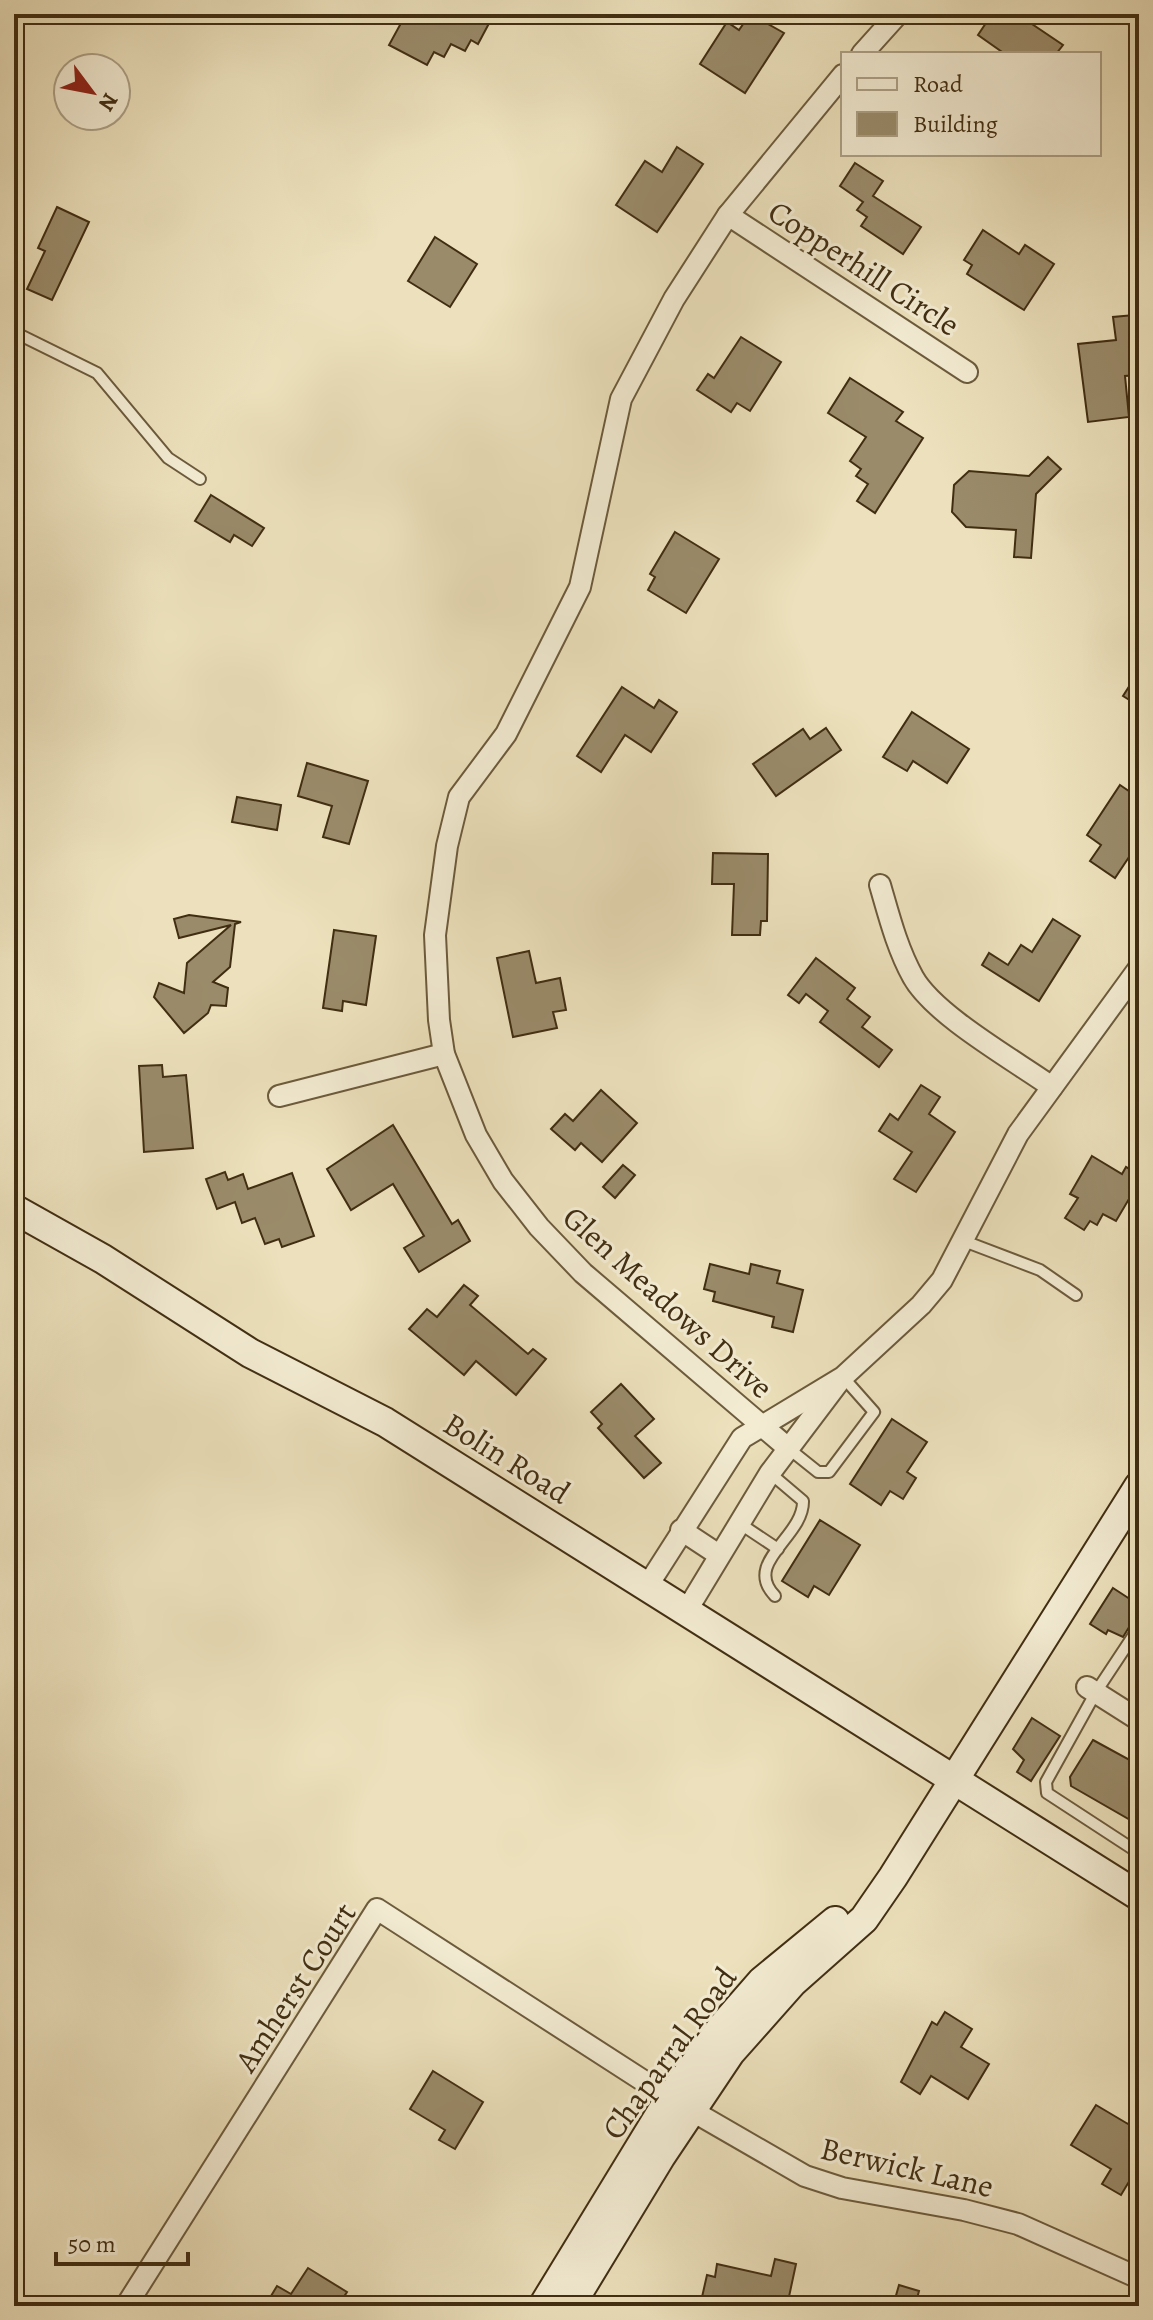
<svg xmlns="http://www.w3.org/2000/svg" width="1153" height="2320" font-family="Alegreya,serif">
  <rect width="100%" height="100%" fill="#ece1bc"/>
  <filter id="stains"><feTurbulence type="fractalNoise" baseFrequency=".0025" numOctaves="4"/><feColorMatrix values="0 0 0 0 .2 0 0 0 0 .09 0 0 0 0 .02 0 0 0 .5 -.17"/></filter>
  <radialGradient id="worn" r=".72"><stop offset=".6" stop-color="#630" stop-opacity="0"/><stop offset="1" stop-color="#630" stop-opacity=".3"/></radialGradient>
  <!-- building -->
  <g fill="#9a8b6a" stroke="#412e12" stroke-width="2">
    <path d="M 406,14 L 494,14 L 478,44 L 471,40 L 465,51 L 451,44 L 444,57 L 434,52 L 427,65 L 389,45 Z"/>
    <path d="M 750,14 L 784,33 L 745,93 L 700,64 L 727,22 L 739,30 Z"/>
    <path d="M 992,14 L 1017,14 L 1063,45 L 1056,54 L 1005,54 L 978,35 Z"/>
    <path d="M 677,147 L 703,164 L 657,232 L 616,205 L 645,161 L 662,172 Z"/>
    <path d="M 855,163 L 883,181 L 873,196 L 921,227 L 903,254 L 861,226 L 867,217 L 857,210 L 863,202 L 840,186 Z"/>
    <path d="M 57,207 L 89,222 L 52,300 L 27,289 L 45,251 L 38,248 Z"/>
    <path d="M 983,230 L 1019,254 L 1025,245 L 1054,264 L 1024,310 L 967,274 L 972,265 L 964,260 Z"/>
    <path d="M 435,237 L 477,264 L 450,307 L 408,281 Z"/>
    <path d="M 1134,315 L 1139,375 L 1125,376 L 1129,417 L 1088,422 L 1078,344 L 1116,340 L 1113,317 Z"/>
    <path d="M 741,337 L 781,362 L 750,411 L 737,403 L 731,412 L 697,390 L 708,374 L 714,378 Z"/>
    <path d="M 850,378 L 903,412 L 896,421 L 923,438 L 875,513 L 857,501 L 868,484 L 856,476 L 861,469 L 850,461 L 866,437 L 828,413 Z"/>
    <path d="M 1048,457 L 1061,469 L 1036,494 L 1031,558 L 1014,557 L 1016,530 L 966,527 L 952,512 L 954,485 L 969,471 L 1029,476 Z"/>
    <path d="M 211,495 L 264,528 L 252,546 L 234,535 L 230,542 L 195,521 Z"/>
    <path d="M 675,532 L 719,559 L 686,613 L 648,590 L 655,577 L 650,574 Z"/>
    <path d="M 1139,671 L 1139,706 L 1123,696 Z"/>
    <path d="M 622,687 L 654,708 L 659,700 L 677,712 L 651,752 L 625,735 L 601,772 L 577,756 Z"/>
    <path d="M 912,712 L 969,749 L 947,783 L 913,761 L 907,771 L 883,757 Z"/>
    <path d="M 826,728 L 841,750 L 776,796 L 753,764 L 803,729 L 810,739 Z"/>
    <path d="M 307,763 L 368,781 L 349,844 L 323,837 L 332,806 L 298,796 Z"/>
    <path d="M 1120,785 L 1139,798 L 1139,842 L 1115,878 L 1090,861 L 1101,845 L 1087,835 Z"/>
    <path d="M 237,797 L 281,805 L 277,830 L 232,822 Z"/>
    <path d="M 713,853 L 768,854 L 767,921 L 761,921 L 760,935 L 732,935 L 734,884 L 712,884 Z"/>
    <path d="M 189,915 L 241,922 L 235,924 L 230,967 L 213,982 L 228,988 L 226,1006 L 211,1005 L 208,1013 L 184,1033 L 154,997 L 159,983 L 184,993 L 187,963 L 231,925 L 179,938 L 174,919 Z"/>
    <path d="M 1053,919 L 1080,936 L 1039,1001 L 982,965 L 989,953 L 1008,965 L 1021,945 L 1032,952 Z"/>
    <path d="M 334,930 L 376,936 L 366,1005 L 343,1001 L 342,1011 L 323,1008 Z"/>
    <path d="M 529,951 L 536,983 L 560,978 L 566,1010 L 553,1012 L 557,1028 L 513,1037 L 497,958 Z"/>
    <path d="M 816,958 L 855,988 L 847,999 L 870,1017 L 862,1027 L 892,1050 L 879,1067 L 820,1022 L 828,1011 L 806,994 L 799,1003 L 788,995 Z"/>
    <path d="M 162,1065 L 163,1077 L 186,1075 L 193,1148 L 144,1152 L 139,1066 Z"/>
    <path d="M 921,1085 L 940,1097 L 929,1114 L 955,1132 L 916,1192 L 894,1179 L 912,1152 L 879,1131 L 890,1114 L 898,1120 Z"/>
    <path d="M 601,1090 L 637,1123 L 602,1162 L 581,1143 L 575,1150 L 551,1129 L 565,1114 L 573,1121 Z"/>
    <path d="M 393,1125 L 452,1224 L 458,1220 L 470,1241 L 419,1272 L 404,1248 L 424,1236 L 393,1184 L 351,1210 L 327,1169 Z"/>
    <path d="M 1092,1156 L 1122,1174 L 1126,1167 L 1139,1175 L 1139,1182 L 1116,1221 L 1103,1214 L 1097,1225 L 1090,1221 L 1084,1230 L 1065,1218 L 1078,1198 L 1070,1194 Z"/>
    <path d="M 623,1165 L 635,1175 L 615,1198 L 603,1187 Z"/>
    <path d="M 225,1172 L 228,1180 L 243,1174 L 248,1189 L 292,1173 L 314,1236 L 282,1247 L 279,1239 L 265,1244 L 255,1218 L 242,1223 L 235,1202 L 217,1209 L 206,1179 Z"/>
    <path d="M 710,1264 L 749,1274 L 751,1264 L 780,1271 L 777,1283 L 803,1290 L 793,1332 L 772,1327 L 774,1317 L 713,1301 L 715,1292 L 704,1289 Z"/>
    <path d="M 464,1285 L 478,1296 L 470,1305 L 528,1354 L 533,1349 L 546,1359 L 516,1395 L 476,1361 L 464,1375 L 409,1329 L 427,1309 L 437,1317 Z"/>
    <path d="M 621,1384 L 654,1419 L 635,1436 L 661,1463 L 644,1478 L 598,1428 L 602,1424 L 591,1412 Z"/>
    <path d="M 892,1419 L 927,1442 L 907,1472 L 916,1478 L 903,1499 L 890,1491 L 881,1505 L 850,1484 Z"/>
    <path d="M 820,1520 L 860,1545 L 829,1595 L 814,1586 L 808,1597 L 782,1581 Z"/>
    <path d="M 1113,1588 L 1139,1605 L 1139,1611 L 1123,1637 L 1108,1630 L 1106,1634 L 1090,1624 Z"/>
    <path d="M 1032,1718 L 1060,1736 L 1031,1781 L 1017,1772 L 1024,1760 L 1013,1749 Z"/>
    <path d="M 1093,1740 L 1139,1765 L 1139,1825 L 1071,1786 L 1070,1777 Z"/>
    <path d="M 945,2012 L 972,2029 L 961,2047 L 989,2064 L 968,2099 L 931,2076 L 920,2094 L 901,2082 L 932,2022 L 937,2025 Z"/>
    <path d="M 433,2071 L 483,2102 L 455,2149 L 439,2140 L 445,2130 L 410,2109 Z"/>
    <path d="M 1096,2105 L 1128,2124 L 1139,2107 L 1139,2165 L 1121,2195 L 1102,2184 L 1111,2169 L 1071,2145 Z"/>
    <path d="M 775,2259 L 796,2264 L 787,2306 L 700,2306 L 707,2275 L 715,2277 L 717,2264 L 771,2276 Z"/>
    <path d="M 308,2268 L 347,2292 L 338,2306 L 265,2306 L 277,2286 L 291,2294 Z"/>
    <path d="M 899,2285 L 919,2291 L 915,2306 L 893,2306 Z"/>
  </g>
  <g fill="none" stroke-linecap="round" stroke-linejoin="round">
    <!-- lane casing -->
    <g stroke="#6c5b3c" stroke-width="14">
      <g id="lane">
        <path d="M 14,332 L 97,373 L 168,458 L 200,479"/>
        <path d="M 964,1241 L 1040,1270 L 1076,1295"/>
        <path d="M 788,1448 L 818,1472 L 829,1472 L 874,1412 L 843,1377"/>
        <path d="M 770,1473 L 803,1501 C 804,1537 742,1562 775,1596"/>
        <path d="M 739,1523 L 778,1549"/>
        <path d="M 1139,1627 L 1096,1692 L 1046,1782 L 1047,1793 L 1139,1853"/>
      </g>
    </g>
    <!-- street casing -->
    <g stroke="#6c5b3c" stroke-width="24">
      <g id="street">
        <path d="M 1133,14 L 1139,19"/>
        <path d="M 862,54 L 898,14"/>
        <path d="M 728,215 L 967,372"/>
        <path d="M 880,885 C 889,916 897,948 913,977 C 934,1015 1014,1060 1052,1087"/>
        <path d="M 279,1096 L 444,1054"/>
        <path d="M 788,1448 L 583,1273 L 539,1227 L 503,1181 L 476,1135 L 444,1054 L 439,1020 L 435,935 L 447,846 L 459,797 L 506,734 L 580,587 L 621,399 L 674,299 L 728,215 L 843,75"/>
        <path d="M 681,1530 L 719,1555"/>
        <path d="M 648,1585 L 742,1438 L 843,1377 L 921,1305 L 942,1280 L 1018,1134 L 1139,968"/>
        <path d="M 687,1610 L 770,1473 L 838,1383"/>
        <path d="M 1087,1687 L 1139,1720"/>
        <path d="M 126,2306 L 377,1909 L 670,2098 L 805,2176 L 842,2188 L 964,2210 L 1018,2224 L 1139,2278"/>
      </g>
    </g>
    <!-- secondary casing -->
    <g stroke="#412e12" stroke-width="32">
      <g id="secondary">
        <path d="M 14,1209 L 103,1259 L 250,1353 L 385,1422 L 1139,1896"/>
        <path d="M 543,2306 L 670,2098 L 721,2028 L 762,1981 L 835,1921"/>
        <path d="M 570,2306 L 661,2156 L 730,2053 L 793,1982 L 864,1919 L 893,1877 L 1139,1486"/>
      </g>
    </g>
    <!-- lane -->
    <use href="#lane" stroke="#f3ecd3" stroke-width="10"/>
    <!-- street -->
    <use href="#street" stroke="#f3ecd3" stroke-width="20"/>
    <!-- secondary -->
    <use href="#secondary" stroke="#f3ecd3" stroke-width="28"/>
  </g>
  <g text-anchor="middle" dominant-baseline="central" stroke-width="6" stroke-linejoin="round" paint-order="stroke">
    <!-- street labels -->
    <g font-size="32" fill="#412e12" stroke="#f3ecd3">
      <text transform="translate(864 268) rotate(33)">Copperhill Circle</text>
      <text transform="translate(668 1302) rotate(42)">Glen Meadows Drive</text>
      <text transform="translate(507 1458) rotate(32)">Bolin Road</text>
      <text transform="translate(295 1987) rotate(-57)">Amherst Court</text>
      <text transform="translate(669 2053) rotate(-54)">Chaparral Road</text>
      <text transform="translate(907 2167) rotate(13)">Berwick Lane</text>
    </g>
  </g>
  <!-- margin -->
  <rect width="1153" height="2320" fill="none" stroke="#ece1bc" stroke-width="48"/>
  <rect x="16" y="16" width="1121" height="2288" fill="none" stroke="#412e12" stroke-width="4"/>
  <rect x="24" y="24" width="1105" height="2272" fill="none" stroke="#412e12" stroke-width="2"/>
  <!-- legend -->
  <rect x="841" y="52" width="260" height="104" fill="#f3ecd3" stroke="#aca086" stroke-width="2"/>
  <rect x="857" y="78" width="40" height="12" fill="#f3ecd3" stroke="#aca086" stroke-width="2"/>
  <text x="913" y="92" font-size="24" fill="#412e12">Road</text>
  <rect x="857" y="112" width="40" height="24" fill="#9a8b6a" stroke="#aca086" stroke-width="2"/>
  <text x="913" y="132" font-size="24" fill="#412e12">Building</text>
  <!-- north arrow -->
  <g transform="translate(92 92) rotate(122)"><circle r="38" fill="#f3ecd3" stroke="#aca086" stroke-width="2"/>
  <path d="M0-6L14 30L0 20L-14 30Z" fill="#8f2418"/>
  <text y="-12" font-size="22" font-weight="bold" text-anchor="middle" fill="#412e12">N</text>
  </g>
  <!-- scale -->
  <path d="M56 2252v12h132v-12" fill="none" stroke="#412e12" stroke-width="4"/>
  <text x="68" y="2252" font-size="24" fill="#412e12" stroke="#f3ecd3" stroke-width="6" paint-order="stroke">50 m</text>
  <rect width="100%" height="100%" filter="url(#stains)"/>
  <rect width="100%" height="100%" fill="url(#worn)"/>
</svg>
